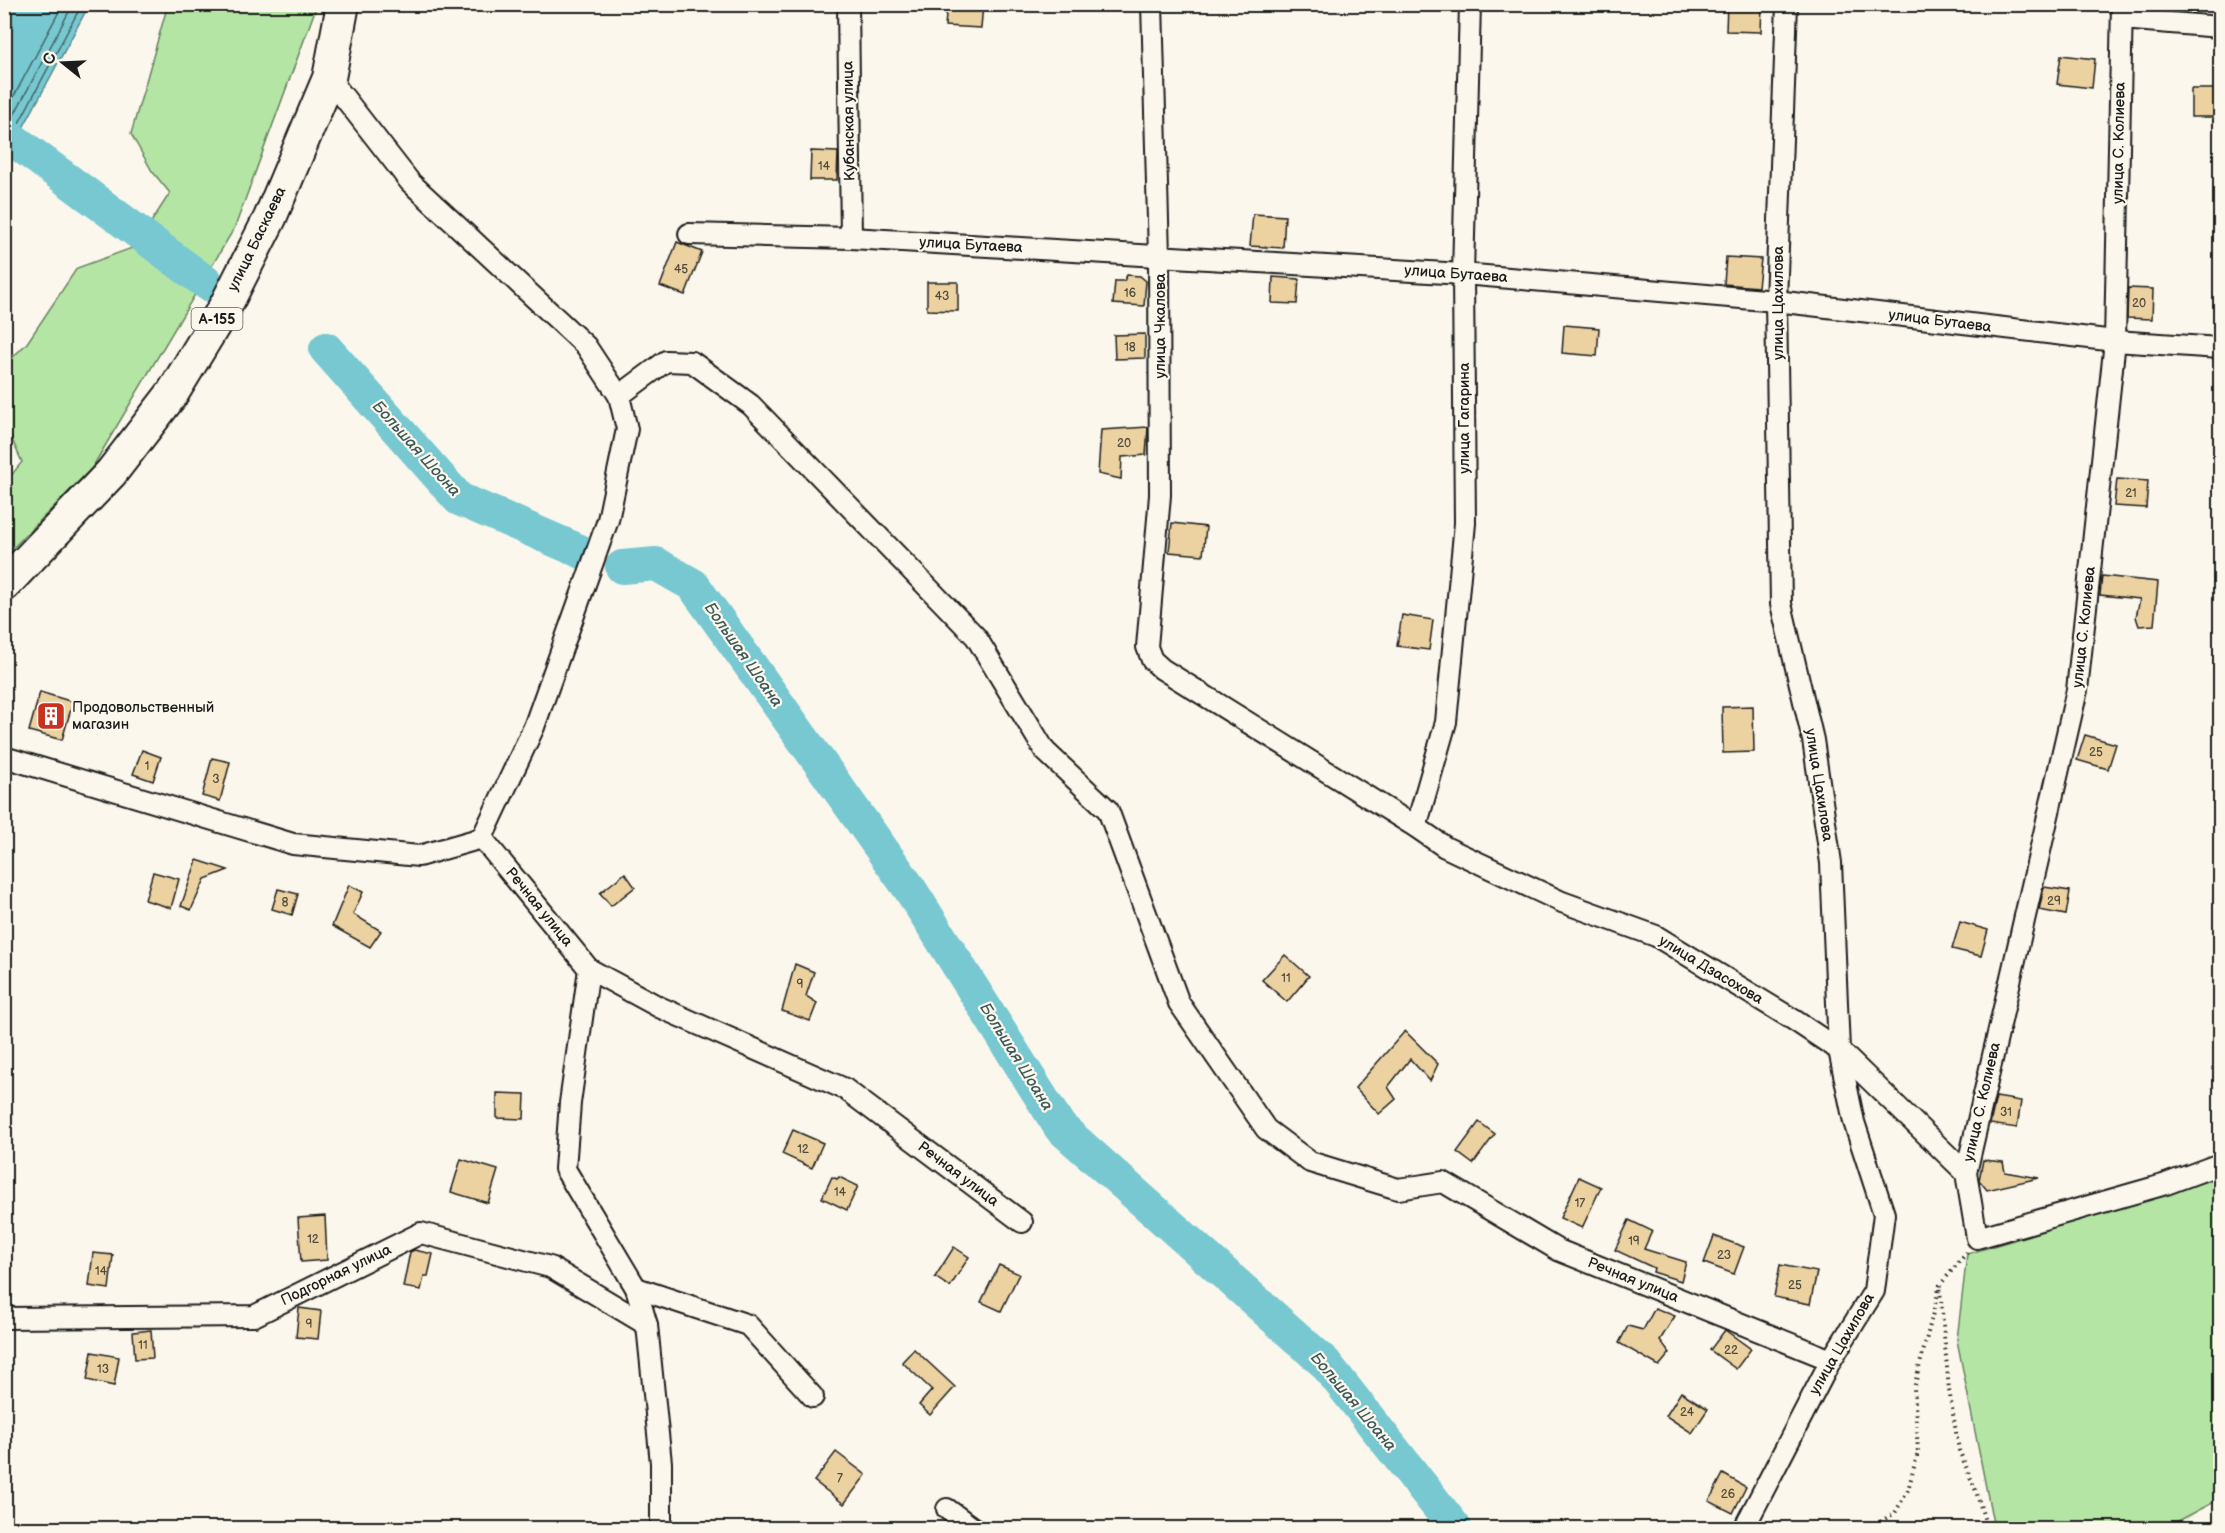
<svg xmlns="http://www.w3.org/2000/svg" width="2225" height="1533" font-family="'Balsamiq Sans',sans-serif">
  <rect width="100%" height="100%" fill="#fbf7ec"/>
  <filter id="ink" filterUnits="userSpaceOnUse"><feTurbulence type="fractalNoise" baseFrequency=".0167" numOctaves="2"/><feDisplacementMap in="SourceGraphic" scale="12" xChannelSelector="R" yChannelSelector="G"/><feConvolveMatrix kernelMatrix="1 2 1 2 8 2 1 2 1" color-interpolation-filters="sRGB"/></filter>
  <g filter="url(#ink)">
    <!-- green -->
    <g fill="#b4e5a5" stroke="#688060" stroke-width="1.5">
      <path d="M 168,4 L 317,5 L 235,227 L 92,468 L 5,556 L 5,483 L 22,462 L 5,424 L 5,365 L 27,343 L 77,268 L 135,247 L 170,193 L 152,171 L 131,134 Z"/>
      <path d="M 2220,1175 L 2220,1499 L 2165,1528 L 1994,1528 L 1957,1340 L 1967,1254 L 2185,1188 Z"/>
    </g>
    <!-- water -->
    <path fill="#77c8d1" stroke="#538389" stroke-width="1.5" d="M 10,5 L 89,5 L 16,141 L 5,174 L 4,24 Z"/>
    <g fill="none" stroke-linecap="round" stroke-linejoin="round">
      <!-- shore -->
      <g stroke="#406164" stroke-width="1.5">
        <path d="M 4,115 L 63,4"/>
        <path d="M 4,134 L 73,4"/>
        <path d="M 4,156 L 11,138 L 82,4"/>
      </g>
      <!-- river -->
      <g stroke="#77c8d1" stroke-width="34">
        <path d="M 4,133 L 208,284"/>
        <path d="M 326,349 L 459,499 L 589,555"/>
        <path d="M 622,567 L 656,564 L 693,585 L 910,889 L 1060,1127 L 1325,1363 L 1455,1528"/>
      </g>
    </g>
    <!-- building -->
    <g fill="#ecd2a1" stroke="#1c1c1c" stroke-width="1.5">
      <path d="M 947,4 L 983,4 L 981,28 L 945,26 Z"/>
      <path d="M 1727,4 L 1762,4 L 1761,32 L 1726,31 Z"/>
      <path d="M 2061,55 L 2095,59 L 2092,88 L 2057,84 Z"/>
      <rect x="2191" y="89" width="29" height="28"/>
      <path d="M 811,151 L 838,152 L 837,180 L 810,180 Z"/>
      <path d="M 1253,214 L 1285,216 L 1283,248 L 1250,246 Z"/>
      <path d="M 677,242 L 702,252 L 685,295 L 660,286 Z"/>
      <path d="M 1726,257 L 1761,259 L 1758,287 L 1724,284 Z"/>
      <path d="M 1127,275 L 1140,276 L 1146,281 L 1144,306 L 1113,304 L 1115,281 L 1124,281 Z"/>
      <path d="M 1273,277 L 1299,279 L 1297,304 L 1272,303 Z"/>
      <path d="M 927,282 L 958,282 L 958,311 L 927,310 Z"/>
      <path d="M 2128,288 L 2153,289 L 2152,319 L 2127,318 Z"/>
      <path d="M 1564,325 L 1599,328 L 1597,356 L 1562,353 Z"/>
      <path d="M 1145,334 L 1145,358 L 1115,359 L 1114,335 Z"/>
      <path d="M 1148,427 L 1146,455 L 1122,457 L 1121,479 L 1098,474 L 1101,430 Z"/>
      <path d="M 2117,479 L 2148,481 L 2146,508 L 2114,506 Z"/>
      <path d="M 1172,523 L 1206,527 L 1203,555 L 1169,552 Z"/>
      <path d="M 2102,576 L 2158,582 L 2154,625 L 2139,626 L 2136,617 L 2140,599 L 2100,595 Z"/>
      <path d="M 1402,615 L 1433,620 L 1429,650 L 1397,646 Z"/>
      <path d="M 40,692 L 73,702 L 62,740 L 29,731 Z"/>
      <path d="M 1753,706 L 1754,752 L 1723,753 L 1722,707 Z"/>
      <path d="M 2085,735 L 2116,744 L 2108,769 L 2077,760 Z"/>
      <path d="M 142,750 L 161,757 L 153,781 L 133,774 Z"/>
      <path d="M 212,758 L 230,762 L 220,801 L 202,796 Z"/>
      <path d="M 197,860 L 228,870 L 205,879 L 191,910 L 181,906 Z"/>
      <path d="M 153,872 L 179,879 L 171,908 L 145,900 Z"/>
      <path d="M 625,873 L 635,887 L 611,906 L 600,893 Z"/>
      <path d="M 349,885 L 363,892 L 353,914 L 381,931 L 370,947 L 332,926 Z"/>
      <path d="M 2044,887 L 2070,891 L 2066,915 L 2039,910 Z"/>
      <path d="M 278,889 L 298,894 L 292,915 L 272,909 Z"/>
      <path d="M 1960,922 L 1988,930 L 1981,956 L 1952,949 Z"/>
      <path d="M 1285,955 L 1309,976 L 1287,1002 L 1262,980 Z"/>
      <path d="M 795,964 L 814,972 L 806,996 L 817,1003 L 810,1021 L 782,1011 Z"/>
      <path d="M 1405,1031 L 1438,1064 L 1430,1081 L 1410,1059 L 1388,1087 L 1396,1099 L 1379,1114 L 1355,1088 Z"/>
      <path d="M 497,1093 L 525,1094 L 524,1119 L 497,1118 Z"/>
      <path d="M 1996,1097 L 2021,1101 L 2017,1128 L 1990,1124 Z"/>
      <path d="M 1479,1122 L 1495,1134 L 1473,1164 L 1457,1152 Z"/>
      <path d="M 793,1130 L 823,1143 L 812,1168 L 782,1154 Z"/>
      <path d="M 461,1159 L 498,1170 L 488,1203 L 451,1192 Z"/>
      <path d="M 1983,1160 L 2003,1162 L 2005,1172 L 2039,1178 L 1987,1190 L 1979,1180 Z"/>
      <path d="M 832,1177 L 837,1179 L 839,1177 L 858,1186 L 847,1210 L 822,1198 Z"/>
      <path d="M 1579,1177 L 1601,1187 L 1582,1228 L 1560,1218 Z"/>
      <path d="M 325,1216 L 327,1260 L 301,1262 L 298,1218 Z"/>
      <path d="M 1629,1220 L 1652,1231 L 1644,1249 L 1686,1262 L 1681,1281 L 1653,1272 L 1654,1268 L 1615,1250 Z"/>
      <path d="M 1714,1236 L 1744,1247 L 1734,1274 L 1704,1263 Z"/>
      <path d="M 954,1247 L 969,1257 L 950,1287 L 935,1277 Z"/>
      <path d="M 414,1250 L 433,1254 L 428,1276 L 424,1276 L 421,1290 L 403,1287 L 410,1252 Z"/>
      <path d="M 93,1253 L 113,1255 L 109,1289 L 89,1286 Z"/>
      <path d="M 999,1265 L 1019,1274 L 1001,1311 L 981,1302 Z"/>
      <path d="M 1780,1265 L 1817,1272 L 1810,1304 L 1774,1297 Z"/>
      <path d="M 299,1308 L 321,1311 L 318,1339 L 296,1337 Z"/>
      <path d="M 1655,1308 L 1675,1316 L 1660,1340 L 1670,1353 L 1659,1366 L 1619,1343 L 1628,1326 L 1643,1330 Z"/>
      <path d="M 151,1330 L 153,1358 L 135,1359 L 133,1332 Z"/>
      <path d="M 1725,1330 L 1751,1349 L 1736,1369 L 1710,1350 Z"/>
      <path d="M 914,1349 L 955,1387 L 930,1415 L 919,1405 L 932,1390 L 902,1362 Z"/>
      <path d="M 92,1352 L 119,1357 L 114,1386 L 87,1380 Z"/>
      <path d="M 1681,1392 L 1708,1409 L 1692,1433 L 1666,1416 Z"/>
      <path d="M 836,1452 L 866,1475 L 844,1504 L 814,1481 Z"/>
      <path d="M 1723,1474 L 1746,1487 L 1733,1513 L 1709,1501 Z"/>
    </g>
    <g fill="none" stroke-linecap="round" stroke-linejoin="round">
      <!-- minor casing -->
      <g stroke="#1c1c1c" stroke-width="24">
        <g id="minor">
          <path d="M 848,4 L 851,238"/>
          <path d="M 1152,4 L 1159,256 L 1160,495 L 1147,647 L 1152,660 L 1162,669 L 1416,827 L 1445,847 L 1562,902 L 1656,936 L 1794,1020 L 1839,1050 L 1966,1173"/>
          <path d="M 2122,4 L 2115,341 L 2077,690 L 1966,1173 L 1977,1238 L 2166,1184 L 2220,1164"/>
          <path d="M 2122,19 L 2220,27"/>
          <path d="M 329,78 L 410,182 L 586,346 L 619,396 L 627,429 L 608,520 L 534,727 L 482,838"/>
          <path d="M 689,234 L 851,238 L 1463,274 L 1776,301 L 2115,341 L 2220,348"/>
          <path d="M 619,396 L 666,361 L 692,362 L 751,405 L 976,637 L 1045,751 L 1108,810 L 1179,1003 L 1266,1129 L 1310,1162 L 1398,1189 L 1443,1182 L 1558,1250 L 1831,1360"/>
          <path d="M 4,757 L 293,844 L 419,856 L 482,838 L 589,969 L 659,1007 L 845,1089 L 1022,1222"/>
          <path d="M 1416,827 L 1446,722 L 1465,523 L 1463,274 L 1470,4"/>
          <path d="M 589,969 L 570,1103 L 565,1169 L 636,1288 L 647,1325 L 661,1463 L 661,1528"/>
          <path d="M 636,1288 L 748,1325 L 813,1397"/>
          <path d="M 4,1318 L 254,1316 L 421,1233 L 550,1267 L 647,1325"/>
          <path d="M 947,1509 L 973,1528"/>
          <path d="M 1744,1528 L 1831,1360 L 1874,1291 L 1884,1214 L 1854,1122 L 1839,1050 L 1831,863 L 1813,740 L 1781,604 L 1776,301 L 1787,4"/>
        </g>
      </g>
      <!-- primary casing -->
      <g stroke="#1c1c1c" stroke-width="36">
        <path id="primary" d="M 4,585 L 111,473 L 172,394 L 226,305 L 270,218 L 329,78 L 343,4"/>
      </g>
      <!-- path -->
      <g stroke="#1c1c1c" stroke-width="4" stroke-dasharray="1.5 4.5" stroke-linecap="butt">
        <path d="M 1940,1289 L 1949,1390 L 1959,1450 L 1976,1491 L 1987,1528"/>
        <path d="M 1870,1528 L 1895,1513 L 1908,1490 L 1918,1452 L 1914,1388 L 1940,1285 L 1968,1251"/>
      </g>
      <!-- minor -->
      <use href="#minor" stroke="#fbf7ec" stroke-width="20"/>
      <!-- primary -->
      <use href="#primary" stroke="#fbf7ec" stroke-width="32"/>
    </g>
  </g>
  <!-- icons -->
  <defs>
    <g id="building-square" transform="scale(1.5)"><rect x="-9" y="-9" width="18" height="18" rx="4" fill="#c8321e" stroke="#fbf7ec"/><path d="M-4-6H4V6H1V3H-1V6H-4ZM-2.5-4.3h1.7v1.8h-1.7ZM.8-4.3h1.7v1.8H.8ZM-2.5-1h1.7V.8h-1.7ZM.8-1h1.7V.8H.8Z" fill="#fff"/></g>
  </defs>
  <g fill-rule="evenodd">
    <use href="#building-square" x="51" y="716"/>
  </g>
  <g text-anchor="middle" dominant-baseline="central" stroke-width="4.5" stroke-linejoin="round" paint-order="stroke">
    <!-- number labels -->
    <g font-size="12" fill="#504a3d">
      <text x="824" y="166">14</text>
      <text x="681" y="269">45</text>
      <text x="1130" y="293">16</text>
      <text x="942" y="296">43</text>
      <text x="2139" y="303">20</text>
      <text x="1130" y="347">18</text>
      <text x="1124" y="443">20</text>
      <text x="2131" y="493">21</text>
      <text x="2096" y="752">25</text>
      <text x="147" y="766">1</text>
      <text x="216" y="779">3</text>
      <text x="2054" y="901">29</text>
      <text x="285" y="902">8</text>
      <text x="1286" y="978">11</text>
      <text x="800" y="984">9</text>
      <text x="2006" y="1112">31</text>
      <text x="803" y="1149">12</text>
      <text x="840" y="1192">14</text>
      <text x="1580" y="1203">17</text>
      <text x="313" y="1239">12</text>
      <text x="1634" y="1241">19</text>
      <text x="1724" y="1255">23</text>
      <text x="101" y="1271">14</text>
      <text x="1795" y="1285">25</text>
      <text x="309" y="1324">9</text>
      <text x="143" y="1345">11</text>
      <text x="1731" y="1350">22</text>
      <text x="103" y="1369">13</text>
      <text x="1687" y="1412">24</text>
      <text x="840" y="1478">7</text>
      <text x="1728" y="1494">26</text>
    </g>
    <!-- shield labels -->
    <rect fill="#fbf7ec" stroke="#5f5e5a" stroke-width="1.5" x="191.5" y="308" width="51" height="22" rx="4.5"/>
    <g font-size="14" font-weight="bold" fill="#1c1c1c">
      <text x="217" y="319">А-155</text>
    </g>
    <!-- street labels -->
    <g font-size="15" fill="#1c1c1c" stroke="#fbf7ec">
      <text transform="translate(849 121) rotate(-91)">Кубанская улица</text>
      <text transform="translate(2119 143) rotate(-89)">улица С. Колиева</text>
      <text transform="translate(257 239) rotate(-64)">улица Баскаева</text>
      <text transform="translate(971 245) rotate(3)">улица Бутаева</text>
      <text transform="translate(1456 274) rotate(4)">улица Бутаева</text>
      <text transform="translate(1778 303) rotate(-90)">улица Цахилова</text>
      <text transform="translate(1940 321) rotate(7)">улица Бутаева</text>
      <text transform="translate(1160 326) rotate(-90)">улица Чкалова</text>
      <text transform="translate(1464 418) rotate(-90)">улица Гагарина</text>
      <text transform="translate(2084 627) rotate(-84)">улица С. Колиева</text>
      <text transform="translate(1819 785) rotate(81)">улица Цахилова</text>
      <text transform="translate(539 907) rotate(51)">Речная улица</text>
      <text transform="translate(1711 970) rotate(31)">улица Дзасохова</text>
      <text transform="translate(1982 1102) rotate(-77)">улица С. Колиева</text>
      <text transform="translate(958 1174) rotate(37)">Речная улица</text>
      <text transform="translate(336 1275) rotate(-26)">Подгорная улица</text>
      <text transform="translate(1633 1280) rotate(22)">Речная улица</text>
      <text transform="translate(1842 1344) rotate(-60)">улица Цахилова</text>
    </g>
    <!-- poi labels -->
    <g font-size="15" fill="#1c1c1c" stroke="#fbf7ec" text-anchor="start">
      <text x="72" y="707">Продовольственный<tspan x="72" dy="17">магазин</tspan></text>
    </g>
    <!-- water labels -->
    <g font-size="16" font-style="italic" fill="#3c585b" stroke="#fbf7ec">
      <text transform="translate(416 449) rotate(48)">Большая Шоона</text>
      <text transform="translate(743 655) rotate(55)">Большая Шоана</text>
      <text transform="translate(1016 1057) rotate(58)">Большая Шоана</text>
      <text transform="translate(1353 1402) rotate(50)">Большая Шоана</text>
    </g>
  </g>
  <!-- margin -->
  <rect width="2225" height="1533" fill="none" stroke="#fbf7ec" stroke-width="24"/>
  <rect x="12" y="12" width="2201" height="1509" fill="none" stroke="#1c1c1c" stroke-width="2" filter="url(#ink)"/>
  <!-- north arrow -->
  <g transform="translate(63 63) rotate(288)" stroke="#fbf7ec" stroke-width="4.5" paint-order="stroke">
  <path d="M0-4.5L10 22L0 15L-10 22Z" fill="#1c1c1c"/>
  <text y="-9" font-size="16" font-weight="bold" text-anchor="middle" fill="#1c1c1c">С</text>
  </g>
</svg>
